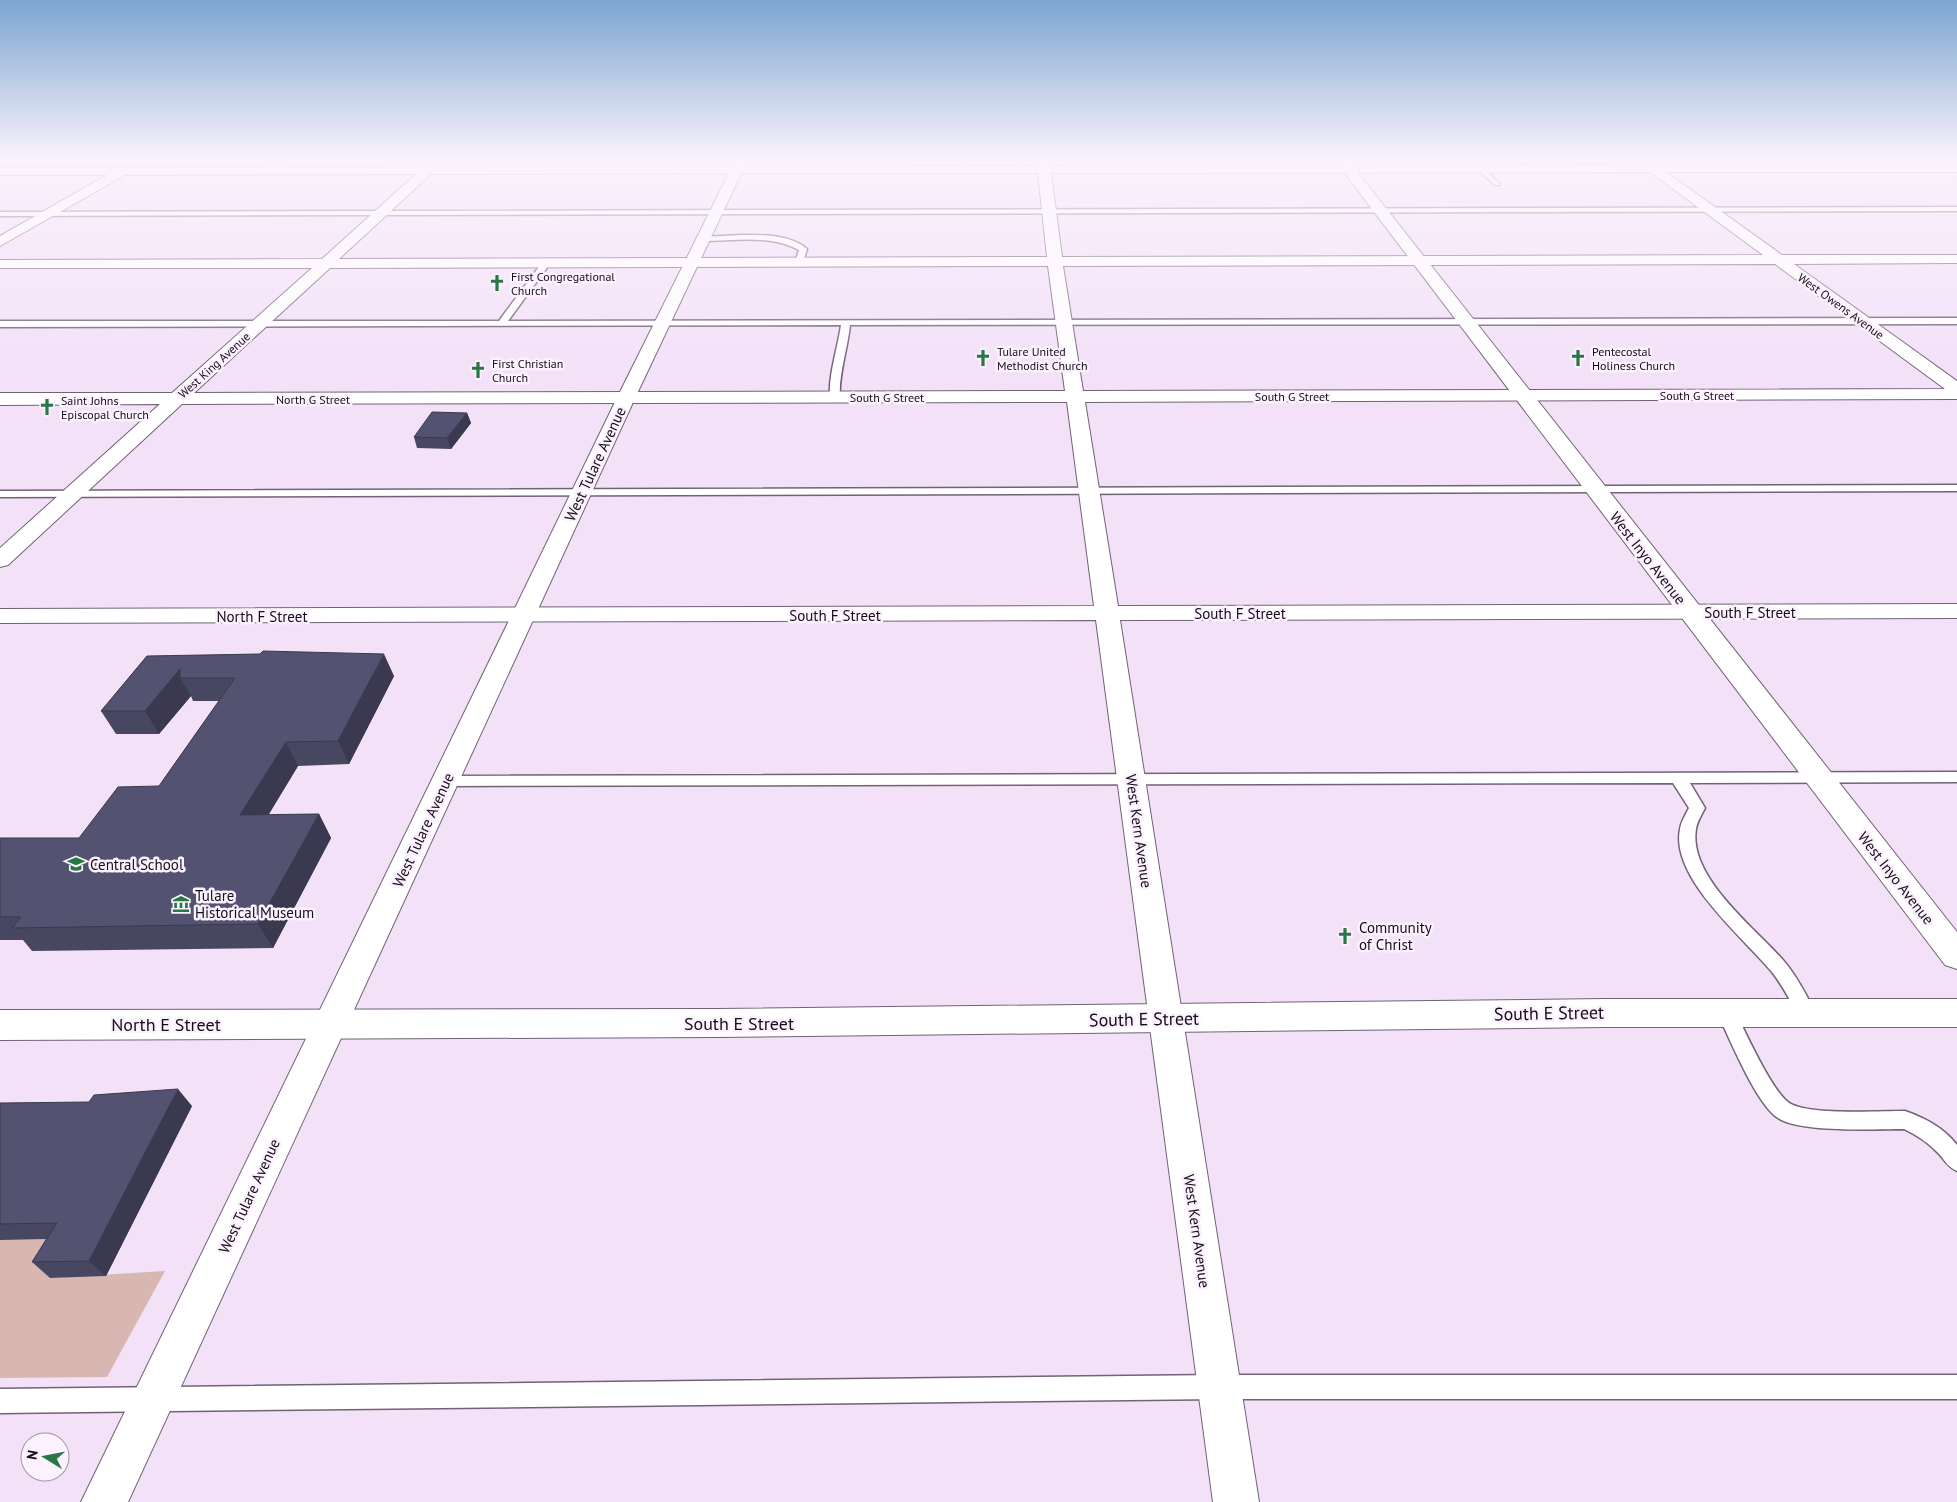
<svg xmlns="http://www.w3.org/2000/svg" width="1957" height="1502" font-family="'PT Sans',sans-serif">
  <rect width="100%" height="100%" fill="#f3e1f8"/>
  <!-- green -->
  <g fill="#d8b7b3">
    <path d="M 802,159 L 959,159 L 959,161 L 810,162 Z"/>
    <path d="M 0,1220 L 74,1238 L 50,1278 L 165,1271 L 107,1377 L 0,1378 Z"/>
  </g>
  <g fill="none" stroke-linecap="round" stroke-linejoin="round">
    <!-- service casing -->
    <g stroke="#726276" stroke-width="3">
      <g id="service">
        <path d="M 1477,167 L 1481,167 L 1499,183 L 1499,185 L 1495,185 L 1477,169 Z"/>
        <path d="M 1957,207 L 1957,211 L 0,216 L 0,212 Z"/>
        <path d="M 741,235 C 762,235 790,234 807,249 L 803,262 L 799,264 L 795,262 L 799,250 C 769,234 735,241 703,241 L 699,239 L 703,237 Z"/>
        <path d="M 544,260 L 551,262 L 508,321 L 1957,318 L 1957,324 L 850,325 C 848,347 838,377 840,397 L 835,400 L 830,397 C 828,377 838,347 841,325 L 0,327 L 0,321 L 499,321 Z"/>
        <path d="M 1957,485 L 1957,491 L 0,497 L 0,491 Z"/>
        <path d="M 1957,772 L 1957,782 L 1690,783 L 1705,808 C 1702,814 1697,822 1696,829 C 1688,877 1755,928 1783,960 C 1796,975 1806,994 1815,1012 L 1813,1017 L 1806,1020 L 1799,1017 C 1791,1002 1783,986 1772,972 C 1744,938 1670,878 1680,829 C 1681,822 1686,814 1689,808 L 1673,783 L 446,786 L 441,785 L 438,781 L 441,777 L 446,776 Z"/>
        <path d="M 1726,1004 L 1733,1007 C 1743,1027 1773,1095 1791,1104 C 1812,1115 1879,1111 1905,1111 C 1925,1118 1944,1128 1957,1145 L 1957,1171 C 1948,1167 1946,1162 1940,1155 C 1930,1144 1917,1135 1904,1129 C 1876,1129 1800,1133 1778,1118 C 1756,1104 1729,1037 1717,1012 L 1719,1007 Z"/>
        <path d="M 1219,1375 L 1957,1375 L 1957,1399 L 1219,1399 L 0,1413 L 0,1389 Z"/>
      </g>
    </g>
    <!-- minor casing -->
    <g stroke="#726276" stroke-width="2">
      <path id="minor" d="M 1037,159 L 1049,159 L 1050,166 L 1957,164 L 1957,172 L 1666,172 L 1782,255 L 1957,255 L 1957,263 L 1794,264 L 1957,381 L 1957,399 L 1085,402 L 1118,606 L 1957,604 L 1957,618 L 1120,620 L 1259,1502 L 1213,1502 L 1096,620 L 0,623 L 0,609 L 1094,606 L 1067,402 L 182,404 L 8,565 L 0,567 L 0,548 L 160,404 L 0,405 L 0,393 L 172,393 L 312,268 L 0,268 L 0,260 L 322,259 L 416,174 L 125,175 L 0,246 L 0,236 L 107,175 L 0,175 L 0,167 L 1038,166 ZM 1650,172 L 1763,255 L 1062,257 L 1051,173 ZM 1038,173 L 1047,257 L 339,259 L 431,174 ZM 1775,264 L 1945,389 L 1083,391 L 1063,266 ZM 1048,266 L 1065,391 L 194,393 L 330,268 Z"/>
    </g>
    <!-- tertiary casing -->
    <g stroke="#726276" stroke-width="2">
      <path id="tertiary" d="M 1605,999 L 1957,999 L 1957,1027 L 1605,1027 L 718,1037 L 0,1040 L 0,1010 L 718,1009 Z"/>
    </g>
    <!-- secondary casing -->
    <g stroke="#726276" stroke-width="2">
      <path id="secondary" d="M 736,159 L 748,159 L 635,398 L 128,1502 L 81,1502 L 617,398 Z"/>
    </g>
    <!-- primary casing -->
    <g stroke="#726276" stroke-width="2">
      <path id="primary" d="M 1334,159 L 1347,159 L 1957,932 L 1957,969 L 1945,965 Z"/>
    </g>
    <!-- service -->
    <use href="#service" fill="#fff" fill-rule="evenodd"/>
    <!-- minor -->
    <use href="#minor" fill="#fff" fill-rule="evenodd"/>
    <!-- tertiary -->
    <use href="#tertiary" fill="#fff" fill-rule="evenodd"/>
    <!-- secondary -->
    <use href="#secondary" fill="#fff" fill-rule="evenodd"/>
    <!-- primary -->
    <use href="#primary" fill="#fff" fill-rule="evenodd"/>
  </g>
  <!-- wall -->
  <g fill="#474761">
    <path d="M 467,413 L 471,423 L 451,449 L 417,448 L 414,437 Z"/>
    <path d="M 147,656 L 394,676 L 349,764 L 298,766 L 268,815 L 319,814 L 331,838 L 273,948 L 32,951 L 23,940 L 0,940 L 0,838 L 79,838 L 159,786 L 219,701 L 193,701 L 191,696 L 159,734 L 116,734 L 101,711 Z"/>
    <path d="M 0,1103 L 192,1106 L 106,1276 L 50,1278 L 32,1262 L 46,1239 L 0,1240 Z"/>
  </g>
  <!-- shaded-wall -->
  <g fill="#3a394f">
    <path d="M 467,413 L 471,423 L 451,449 L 447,438 Z"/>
    <path d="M 384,654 L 394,676 L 349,764 L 338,741 Z"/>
    <path d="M 180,669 L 180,678 L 191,696 L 159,734 L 145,711 Z"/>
    <path d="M 286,742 L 298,766 L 254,839 L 240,815 Z"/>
    <path d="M 319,814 L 331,838 L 273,948 L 258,924 Z"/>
    <path d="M 178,1089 L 192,1106 L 106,1276 L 89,1261 Z"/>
  </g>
  <!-- building -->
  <g fill="#535271" stroke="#3a394f">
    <path d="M 432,412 L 467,413 L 447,438 L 414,437 Z"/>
    <path d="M 263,651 L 384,654 L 338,741 L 286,742 L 240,815 L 319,814 L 258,924 L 12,928 L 21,917 L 0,917 L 0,838 L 79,838 L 118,787 L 159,786 L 235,678 L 180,678 L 180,669 L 145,711 L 101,711 L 147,656 L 260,654 Z"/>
    <path d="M 178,1089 L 89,1261 L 32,1262 L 57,1223 L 0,1224 L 0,1103 L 89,1102 L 94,1095 Z"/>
  </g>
  <!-- sky -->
  <linearGradient id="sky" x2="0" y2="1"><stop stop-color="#7ba5d0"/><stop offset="0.43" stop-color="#faf2fc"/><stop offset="1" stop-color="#faf2fc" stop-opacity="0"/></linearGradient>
  <rect width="1957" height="369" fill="url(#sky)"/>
  <!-- icons -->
  <defs>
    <g id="church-bare" transform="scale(1.35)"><path d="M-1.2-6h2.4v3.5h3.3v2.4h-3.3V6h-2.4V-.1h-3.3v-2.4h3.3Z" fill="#2a7746" stroke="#fcf1ff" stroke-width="2.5" paint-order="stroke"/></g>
    <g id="school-bare" transform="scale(1.35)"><path d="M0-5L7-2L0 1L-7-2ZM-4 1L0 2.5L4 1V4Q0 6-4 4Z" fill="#2a7746" stroke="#fcf1ff" stroke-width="2.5" paint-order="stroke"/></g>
    <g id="museum-bare" transform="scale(1.35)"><path d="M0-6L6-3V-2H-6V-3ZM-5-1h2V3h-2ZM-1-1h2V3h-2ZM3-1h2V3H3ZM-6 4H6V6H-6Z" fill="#2a7746" stroke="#fcf1ff" stroke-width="2.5" paint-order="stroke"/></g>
  </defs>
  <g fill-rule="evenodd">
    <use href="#church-bare" x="497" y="283"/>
    <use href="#church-bare" x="983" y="358"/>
    <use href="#church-bare" x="1578" y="358"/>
    <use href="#church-bare" x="478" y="370"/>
    <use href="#church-bare" x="47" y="407"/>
    <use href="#school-bare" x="76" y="864"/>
    <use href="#museum-bare" x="181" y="904"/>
    <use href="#church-bare" x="1345" y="936"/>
  </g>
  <g text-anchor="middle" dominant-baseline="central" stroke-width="5" stroke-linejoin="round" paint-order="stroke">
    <!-- far-poi labels -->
    <g font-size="12" fill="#140e15" stroke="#fcf1ff" text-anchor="start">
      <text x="511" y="276">First Congregational<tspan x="511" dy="14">Church</tspan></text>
      <text x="997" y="351">Tulare United<tspan x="997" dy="14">Methodist Church</tspan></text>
      <text x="1592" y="351">Pentecostal<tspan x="1592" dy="14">Holiness Church</tspan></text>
      <text x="492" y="363">First Christian<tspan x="492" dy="14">Church</tspan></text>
      <text x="61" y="400">Saint Johns<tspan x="61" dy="14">Episcopal Church</tspan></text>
    </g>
    <!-- far-street labels -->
    <g font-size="12" fill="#140e15" stroke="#fcf1ff">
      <text transform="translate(1841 306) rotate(36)">West Owens Avenue</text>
      <text transform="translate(214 365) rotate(-42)">West King Avenue</text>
      <text x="1697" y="395">South G Street</text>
      <text x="1292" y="396">South G Street</text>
      <text x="887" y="397">South G Street</text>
      <text x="313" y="399">North G Street</text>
    </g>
    <!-- street labels -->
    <g font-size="15" fill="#140e15" stroke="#fcf1ff">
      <text transform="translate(595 464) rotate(-65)">West Tulare Avenue</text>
      <text transform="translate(1648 558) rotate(52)">West Inyo Avenue</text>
      <text x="1750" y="612">South F Street</text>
      <text x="1240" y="613">South F Street</text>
      <text x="835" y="615">South F Street</text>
      <text x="262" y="616">North F Street</text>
      <text transform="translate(423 830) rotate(-65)">West Tulare Avenue</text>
      <text transform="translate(1139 831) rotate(82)">West Kern Avenue</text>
      <text transform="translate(1896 878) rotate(52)">West Inyo Avenue</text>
      <text transform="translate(249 1196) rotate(-65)">West Tulare Avenue</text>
      <text transform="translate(1197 1231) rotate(82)">West Kern Avenue</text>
    </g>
    <!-- poi labels -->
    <g font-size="15" fill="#140e15" stroke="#fcf1ff" text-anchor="start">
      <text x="90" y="864">Central School</text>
      <text x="195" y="895">Tulare<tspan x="195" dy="17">Historical Museum</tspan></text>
      <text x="1359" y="927">Community<tspan x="1359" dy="17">of Christ</tspan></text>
    </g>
    <!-- near-street labels -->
    <g font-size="18" fill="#140e15" stroke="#fcf1ff">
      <text transform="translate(1549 1013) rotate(-1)">South E Street</text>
      <text transform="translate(1144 1019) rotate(-1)">South E Street</text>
      <text x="739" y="1023">South E Street</text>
      <text x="166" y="1024">North E Street</text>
    </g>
  </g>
  <!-- north arrow -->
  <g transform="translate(45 1457) rotate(280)"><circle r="24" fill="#fcf1ff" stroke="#9f96a1"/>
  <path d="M0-4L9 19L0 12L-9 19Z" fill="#2a7746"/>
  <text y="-8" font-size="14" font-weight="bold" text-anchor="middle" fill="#140e15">N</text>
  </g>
</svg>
